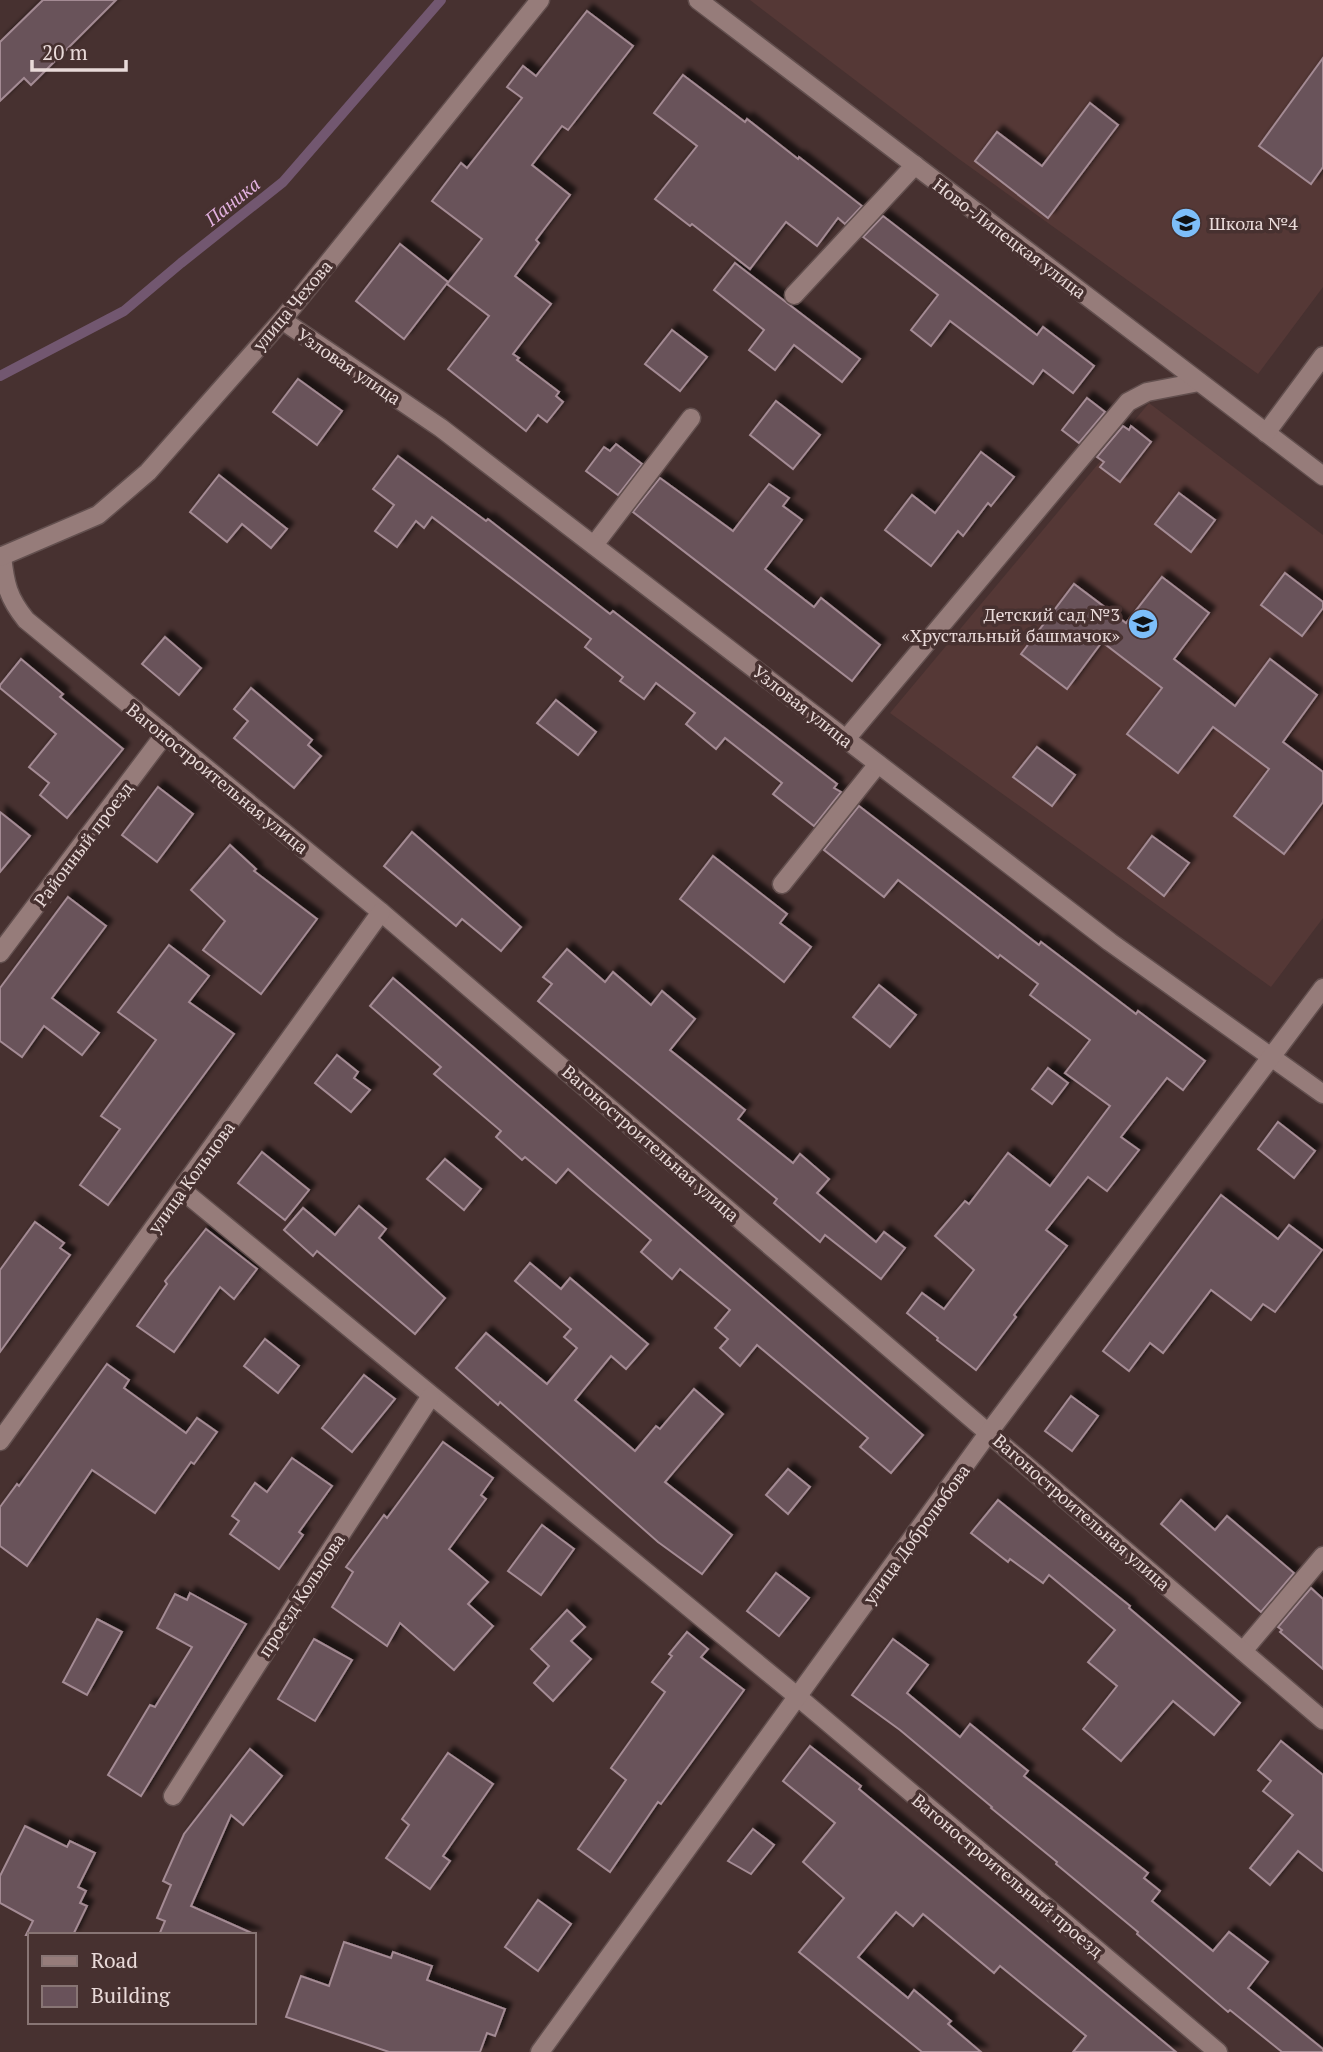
<svg xmlns="http://www.w3.org/2000/svg" width="1323" height="2052" font-family="'PT Serif',serif">
  <defs>
    <filter id="shadow"><feDropShadow dx="6" dy="-6" stdDeviation="2" flood-color="#0009"/></filter>
  </defs>
  <rect width="100%" height="100%" fill="#473130"/>
  <!-- built -->
  <g fill="#553836">
    <path d="M 750,0 L 1323,0 L 1323,287 L 1258,374 L 959,159 Z"/>
    <path d="M 1149,403 L 1323,535 L 1323,918 L 1271,987 L 890,713 Z"/>
  </g>
  <g fill="none" stroke-linecap="round" stroke-linejoin="round">
    <!-- stream -->
    <path stroke="#725770" stroke-width="10" d="M 0,376 L 124,311 L 181,263 L 283,182 L 441,0"/>
  </g>
  <!-- building -->
  <g fill="#69525a" stroke="#a48b94" stroke-width="2" filter="url(#shadow)">
    <path d="M 43,0 L 116,0 L 31,85 L 24,78 L 0,101 L 0,42 Z"/>
    <path d="M 587,11 L 633,46 L 568,130 L 562,126 L 532,165 L 570,195 L 536,240 L 539,243 L 515,276 L 551,304 L 513,354 L 519,358 L 517,360 L 559,392 L 556,396 L 563,402 L 547,422 L 538,415 L 526,431 L 448,369 L 489,316 L 447,284 L 482,239 L 432,201 L 461,163 L 467,168 L 522,98 L 507,87 L 523,66 L 536,76 Z"/>
    <path d="M 1323,58 L 1323,167 L 1311,184 L 1259,146 Z"/>
    <path d="M 683,75 L 745,122 L 747,119 L 798,159 L 799,157 L 862,206 L 845,224 L 838,218 L 817,246 L 786,222 L 750,269 L 692,224 L 690,226 L 655,199 L 697,146 L 654,113 Z"/>
    <path d="M 1090,103 L 1118,125 L 1048,218 L 975,161 L 997,132 L 1042,166 Z"/>
    <path d="M 883,216 L 1037,335 L 1043,327 L 1094,366 L 1073,393 L 1043,370 L 1033,384 L 950,321 L 931,346 L 911,330 L 938,295 L 863,237 Z"/>
    <path d="M 400,244 L 448,282 L 404,339 L 356,301 Z"/>
    <path d="M 735,263 L 860,359 L 842,382 L 794,345 L 775,370 L 749,350 L 764,330 L 714,290 Z"/>
    <path d="M 672,330 L 707,357 L 680,391 L 645,364 Z"/>
    <path d="M 298,379 L 342,411 L 317,445 L 273,412 Z"/>
    <path d="M 1087,398 L 1105,412 L 1079,443 L 1062,430 Z"/>
    <path d="M 776,401 L 820,435 L 793,469 L 750,435 Z"/>
    <path d="M 1123,426 L 1129,430 L 1131,426 L 1151,442 L 1120,482 L 1100,467 L 1104,462 L 1097,457 Z"/>
    <path d="M 616,444 L 642,464 L 618,495 L 586,471 L 604,447 L 610,451 Z"/>
    <path d="M 981,452 L 1014,477 L 991,506 L 988,503 L 963,536 L 958,531 L 931,566 L 885,530 L 912,495 L 935,513 Z"/>
    <path d="M 398,456 L 486,521 L 488,519 L 610,614 L 613,611 L 837,784 L 834,788 L 841,792 L 814,826 L 773,794 L 782,783 L 725,738 L 716,749 L 686,724 L 695,713 L 656,683 L 644,699 L 620,681 L 623,677 L 585,647 L 591,639 L 432,517 L 424,528 L 416,521 L 397,547 L 375,531 L 394,505 L 373,489 Z"/>
    <path d="M 219,475 L 287,529 L 271,548 L 242,524 L 227,542 L 190,512 Z"/>
    <path d="M 660,478 L 733,531 L 769,484 L 789,498 L 783,506 L 802,520 L 765,569 L 814,607 L 821,598 L 880,645 L 852,681 L 633,512 Z"/>
    <path d="M 1179,493 L 1215,520 L 1191,552 L 1155,524 Z"/>
    <path d="M 1285,573 L 1323,602 L 1323,608 L 1302,636 L 1261,605 Z"/>
    <path d="M 1162,577 L 1209,613 L 1174,659 L 1235,706 L 1270,659 L 1317,695 L 1283,742 L 1323,772 L 1323,802 L 1284,854 L 1234,816 L 1269,769 L 1213,727 L 1178,773 L 1127,734 L 1162,688 L 1102,642 L 1067,689 L 1021,654 L 1074,584 L 1126,623 Z"/>
    <path d="M 165,637 L 201,668 L 179,695 L 142,664 Z"/>
    <path d="M 21,659 L 63,694 L 60,697 L 123,749 L 67,818 L 40,795 L 49,783 L 29,767 L 56,734 L 0,688 L 0,685 Z"/>
    <path d="M 251,688 L 312,740 L 308,745 L 321,756 L 294,788 L 234,738 L 248,721 L 234,709 Z"/>
    <path d="M 556,700 L 596,732 L 578,755 L 537,723 Z"/>
    <path d="M 1037,747 L 1075,775 L 1052,806 L 1013,777 Z"/>
    <path d="M 158,787 L 193,814 L 157,862 L 122,835 Z"/>
    <path d="M 859,806 L 1039,945 L 1041,942 L 1136,1014 L 1138,1011 L 1205,1061 L 1183,1090 L 1167,1078 L 1121,1137 L 1139,1150 L 1107,1191 L 1088,1177 L 1046,1230 L 1067,1246 L 1014,1315 L 1016,1317 L 976,1370 L 937,1340 L 938,1338 L 907,1313 L 922,1293 L 944,1309 L 974,1270 L 935,1236 L 965,1201 L 969,1204 L 1008,1153 L 1050,1186 L 1110,1106 L 1065,1073 L 1090,1040 L 1030,995 L 1038,984 L 1000,955 L 998,958 L 898,880 L 884,897 L 824,850 Z"/>
    <path d="M 0,812 L 30,836 L 0,872 Z"/>
    <path d="M 412,832 L 521,927 L 501,951 L 462,919 L 456,926 L 384,866 Z"/>
    <path d="M 1152,836 L 1189,863 L 1164,896 L 1128,868 Z"/>
    <path d="M 230,845 L 256,869 L 254,871 L 317,919 L 261,994 L 203,950 L 225,921 L 191,890 Z"/>
    <path d="M 713,856 L 787,914 L 780,923 L 811,947 L 784,982 L 680,899 Z"/>
    <path d="M 68,897 L 106,926 L 52,998 L 99,1033 L 82,1055 L 44,1026 L 22,1057 L 0,1041 L 0,988 Z"/>
    <path d="M 169,945 L 209,976 L 189,1002 L 234,1034 L 108,1205 L 80,1185 L 120,1129 L 101,1116 L 156,1040 L 118,1012 Z"/>
    <path d="M 567,949 L 605,982 L 613,972 L 651,1005 L 662,991 L 695,1019 L 670,1050 L 745,1110 L 738,1119 L 793,1163 L 800,1154 L 829,1179 L 817,1193 L 876,1242 L 884,1232 L 905,1248 L 881,1279 L 825,1235 L 820,1242 L 774,1203 L 777,1199 L 538,1001 L 552,984 L 543,977 Z"/>
    <path d="M 393,978 L 923,1435 L 891,1473 L 860,1447 L 868,1438 L 757,1345 L 740,1366 L 720,1348 L 728,1339 L 715,1328 L 730,1310 L 680,1269 L 672,1279 L 641,1252 L 651,1240 L 592,1190 L 568,1169 L 556,1183 L 525,1157 L 522,1160 L 496,1137 L 501,1131 L 434,1074 L 441,1067 L 370,1006 Z"/>
    <path d="M 879,985 L 916,1015 L 890,1047 L 853,1017 Z"/>
    <path d="M 337,1055 L 358,1072 L 354,1078 L 370,1090 L 351,1112 L 315,1083 Z"/>
    <path d="M 1048,1068 L 1068,1083 L 1052,1104 L 1032,1089 Z"/>
    <path d="M 1278,1122 L 1315,1151 L 1294,1178 L 1258,1149 Z"/>
    <path d="M 262,1152 L 309,1190 L 285,1220 L 238,1183 Z"/>
    <path d="M 445,1159 L 481,1189 L 464,1210 L 427,1179 Z"/>
    <path d="M 1221,1195 L 1278,1239 L 1289,1225 L 1322,1250 L 1275,1312 L 1263,1304 L 1251,1320 L 1211,1290 L 1163,1353 L 1150,1343 L 1129,1371 L 1103,1351 Z"/>
    <path d="M 359,1206 L 386,1229 L 379,1238 L 445,1298 L 415,1334 L 317,1251 L 313,1256 L 284,1230 L 303,1208 L 335,1235 Z"/>
    <path d="M 35,1222 L 64,1243 L 60,1248 L 70,1255 L 0,1352 L 0,1270 Z"/>
    <path d="M 206,1229 L 257,1269 L 234,1299 L 220,1287 L 174,1352 L 137,1326 L 167,1284 L 165,1281 Z"/>
    <path d="M 530,1263 L 561,1289 L 570,1278 L 648,1344 L 626,1369 L 611,1356 L 575,1400 L 635,1451 L 656,1426 L 660,1429 L 694,1389 L 723,1414 L 665,1482 L 732,1535 L 702,1574 L 658,1542 L 500,1402 L 498,1405 L 456,1368 L 486,1333 L 547,1384 L 577,1348 L 564,1337 L 571,1329 L 515,1281 Z"/>
    <path d="M 265,1339 L 299,1366 L 278,1393 L 244,1366 Z"/>
    <path d="M 107,1364 L 129,1380 L 124,1388 L 186,1433 L 197,1418 L 217,1432 L 194,1464 L 191,1462 L 155,1513 L 92,1470 L 27,1566 L 0,1546 L 0,1507 L 17,1484 L 19,1486 Z"/>
    <path d="M 364,1375 L 395,1399 L 352,1452 L 322,1428 Z"/>
    <path d="M 1071,1396 L 1098,1416 L 1072,1451 L 1045,1431 Z"/>
    <path d="M 443,1442 L 493,1478 L 481,1495 L 486,1499 L 449,1549 L 488,1582 L 468,1604 L 493,1626 L 454,1670 L 400,1623 L 387,1646 L 332,1607 L 353,1572 L 346,1567 L 384,1515 L 387,1518 Z"/>
    <path d="M 292,1458 L 332,1486 L 299,1532 L 303,1535 L 279,1569 L 230,1534 L 239,1521 L 232,1516 L 255,1483 L 267,1492 Z"/>
    <path d="M 788,1469 L 810,1487 L 788,1514 L 766,1495 Z"/>
    <path d="M 998,1500 L 1130,1606 L 1129,1608 L 1240,1703 L 1214,1735 L 1173,1701 L 1121,1761 L 1083,1729 L 1117,1686 L 1088,1662 L 1115,1630 L 1049,1575 L 1043,1583 L 1010,1559 L 1008,1562 L 971,1533 Z"/>
    <path d="M 1181,1500 L 1215,1530 L 1227,1516 L 1294,1573 L 1261,1612 L 1161,1524 Z"/>
    <path d="M 542,1525 L 574,1549 L 541,1595 L 508,1571 Z"/>
    <path d="M 776,1573 L 809,1598 L 779,1636 L 747,1611 Z"/>
    <path d="M 1311,1588 L 1323,1599 L 1323,1669 L 1280,1632 L 1282,1630 L 1278,1627 Z"/>
    <path d="M 190,1593 L 246,1624 L 141,1796 L 108,1775 L 150,1705 L 155,1707 L 192,1647 L 157,1628 L 175,1594 L 187,1600 Z"/>
    <path d="M 567,1610 L 585,1627 L 571,1641 L 591,1659 L 553,1701 L 534,1683 L 549,1666 L 531,1649 Z"/>
    <path d="M 97,1619 L 122,1632 L 87,1695 L 63,1682 Z"/>
    <path d="M 687,1632 L 708,1649 L 701,1657 L 744,1690 L 661,1804 L 658,1802 L 610,1872 L 578,1849 L 626,1780 L 611,1768 L 665,1692 L 652,1682 L 672,1656 L 669,1654 Z"/>
    <path d="M 314,1639 L 352,1660 L 315,1721 L 278,1699 Z"/>
    <path d="M 893,1639 L 928,1665 L 907,1693 L 960,1737 L 970,1724 L 1028,1771 L 1024,1776 L 1148,1873 L 1144,1878 L 1160,1891 L 1152,1901 L 1213,1951 L 1229,1932 L 1268,1962 L 1248,1988 L 1323,2049 L 1323,2052 L 1282,2052 L 1230,2010 L 1228,2012 L 1137,1934 L 1138,1932 L 1056,1864 L 1057,1862 L 991,1808 L 992,1807 L 900,1730 L 852,1695 Z"/>
    <path d="M 1281,1741 L 1323,1775 L 1323,1871 L 1298,1851 L 1270,1885 L 1250,1868 L 1293,1815 L 1263,1791 L 1271,1781 L 1258,1770 Z"/>
    <path d="M 810,1746 L 861,1786 L 859,1789 L 1176,2052 L 1073,2052 L 1086,2036 L 1000,1966 L 994,1973 L 923,1914 L 913,1926 L 896,1912 L 858,1957 L 908,1998 L 914,1990 L 951,2021 L 948,2024 L 981,2052 L 922,2052 L 799,1952 L 844,1898 L 803,1862 L 835,1823 L 783,1781 Z"/>
    <path d="M 250,1749 L 282,1776 L 243,1825 L 231,1815 L 191,1906 L 256,1935 L 159,1935 L 165,1921 L 157,1918 L 171,1885 L 163,1881 L 184,1834 Z"/>
    <path d="M 448,1753 L 493,1784 L 443,1856 L 450,1861 L 430,1889 L 386,1858 L 409,1825 L 402,1819 Z"/>
    <path d="M 25,1826 L 67,1847 L 70,1841 L 95,1853 L 78,1887 L 86,1891 L 80,1903 L 87,1906 L 73,1935 L 26,1935 L 33,1921 L 0,1903 L 0,1876 Z"/>
    <path d="M 753,1829 L 774,1845 L 751,1874 L 728,1861 Z"/>
    <path d="M 538,1900 L 571,1924 L 538,1971 L 505,1947 Z"/>
    <path d="M 344,1942 L 391,1958 L 393,1952 L 432,1966 L 427,1980 L 505,2009 L 495,2036 L 487,2033 L 480,2052 L 389,2052 L 286,2017 L 301,1976 L 329,1986 Z"/>
  </g>
  <g fill="none" stroke-linecap="round" stroke-linejoin="round">
    <!-- lane casing -->
    <g stroke="#624f4e" stroke-width="21">
      <g id="lane">
        <path d="M 794,295 L 915,165"/>
        <path d="M 594,545 L 691,418"/>
        <path d="M 846,739 L 1128,402 L 1147,392 L 1199,382"/>
        <path d="M 782,884 L 878,764"/>
        <path d="M 1243,1651 L 1323,1556"/>
      </g>
    </g>
    <!-- street casing -->
    <g stroke="#624f4e" stroke-width="21">
      <g id="street">
        <path d="M 698,0 L 1323,476"/>
        <path d="M 282,320 L 441,428 L 1110,942 L 1323,1094"/>
        <path d="M 1266,433 L 1323,356"/>
        <path d="M 2,556 C 5,584 8,598 26,620 L 381,912 L 1323,1720"/>
        <path d="M 0,557 L 98,515 L 148,472 L 282,320 L 540,0"/>
        <path d="M 0,953 L 165,734"/>
        <path d="M 182,1190 L 798,1697 L 1218,2052"/>
        <path d="M 0,1441 L 381,912"/>
        <path d="M 173,1796 L 311,1580 L 431,1396"/>
        <path d="M 540,2052 L 989,1432 L 1323,988"/>
      </g>
    </g>
    <!-- lane -->
    <use href="#lane" stroke="#967c7a" stroke-width="18"/>
    <!-- street -->
    <use href="#street" stroke="#967c7a" stroke-width="18"/>
  </g>
  <!-- icons -->
  <defs>
    <g id="school-disc" transform="scale(1.575)"><circle r="9.5" fill="#7dbef9" stroke="#473130"/><path d="M0-5L7-2L0 1L-7-2ZM-4 1L0 2.5L4 1V4Q0 6-4 4Z" fill="#111"/></g>
  </defs>
  <g fill-rule="evenodd">
    <use href="#school-disc" x="1186" y="223"/>
    <use href="#school-disc" x="1143" y="624"/>
  </g>
  <g text-anchor="middle" dominant-baseline="central" stroke-width="7" stroke-linejoin="round" paint-order="stroke">
    <!-- poi labels -->
    <g font-size="18" fill="#e9dad9" stroke="#473130" text-anchor="start">
      <text x="1209" y="223">Школа №4</text>
      <text x="1120" y="614" text-anchor="end">Детский сад №3<tspan x="1120" dy="21">«Хрустальный башмачок»</tspan></text>
    </g>
    <!-- street labels -->
    <g font-size="18" fill="#e9dad9" stroke="#473130">
      <text transform="translate(1010 238) rotate(37)">Ново-Липецкая улица</text>
      <text transform="translate(292 305) rotate(-50)">улица Чехова</text>
      <text transform="translate(349 366) rotate(34)">Узловая улица</text>
      <text transform="translate(803 706) rotate(38)">Узловая улица</text>
      <text transform="translate(218 778) rotate(39)">Вагоностроительная улица</text>
      <text transform="translate(83 844) rotate(-53)">Районный проезд</text>
      <text transform="translate(651 1143) rotate(41)">Вагоностроительная улица</text>
      <text transform="translate(191 1177) rotate(-54)">улица Кольцова</text>
      <text transform="translate(1082 1512) rotate(41)">Вагоностроительная улица</text>
      <text transform="translate(916 1534) rotate(-54)">улица Добролюбова</text>
      <text transform="translate(301 1595) rotate(-57)">проезд Кольцова</text>
      <text transform="translate(1008 1875) rotate(40)">Вагоностроительный проезд</text>
    </g>
    <!-- water labels -->
    <g font-size="19" font-style="italic" fill="#e1b0de" stroke="#473130">
      <text transform="translate(232 201) rotate(-39)">Паника</text>
    </g>
  </g>
  <!-- legend -->
  <rect x="28" y="1933" width="228" height="91" fill="#473130" stroke="#887574" stroke-width="2"/>
  <rect x="42" y="1956" width="35" height="10" fill="#967c7a" stroke="#887574" stroke-width="2"/>
  <text x="91" y="1968" font-size="21" fill="#e9dad9">Road</text>
  <rect x="42" y="1986" width="35" height="21" fill="#69525a" stroke="#887574" stroke-width="2"/>
  <text x="91" y="2003" font-size="21" fill="#e9dad9">Building</text>
  <!-- scale -->
  <path d="M32 60v10h94v-10" fill="none" stroke="#e9dad9" stroke-width="3.5"/>
  <text x="42" y="60" font-size="21" fill="#e9dad9" stroke="#473130" stroke-width="5" paint-order="stroke">20 m</text>
</svg>
